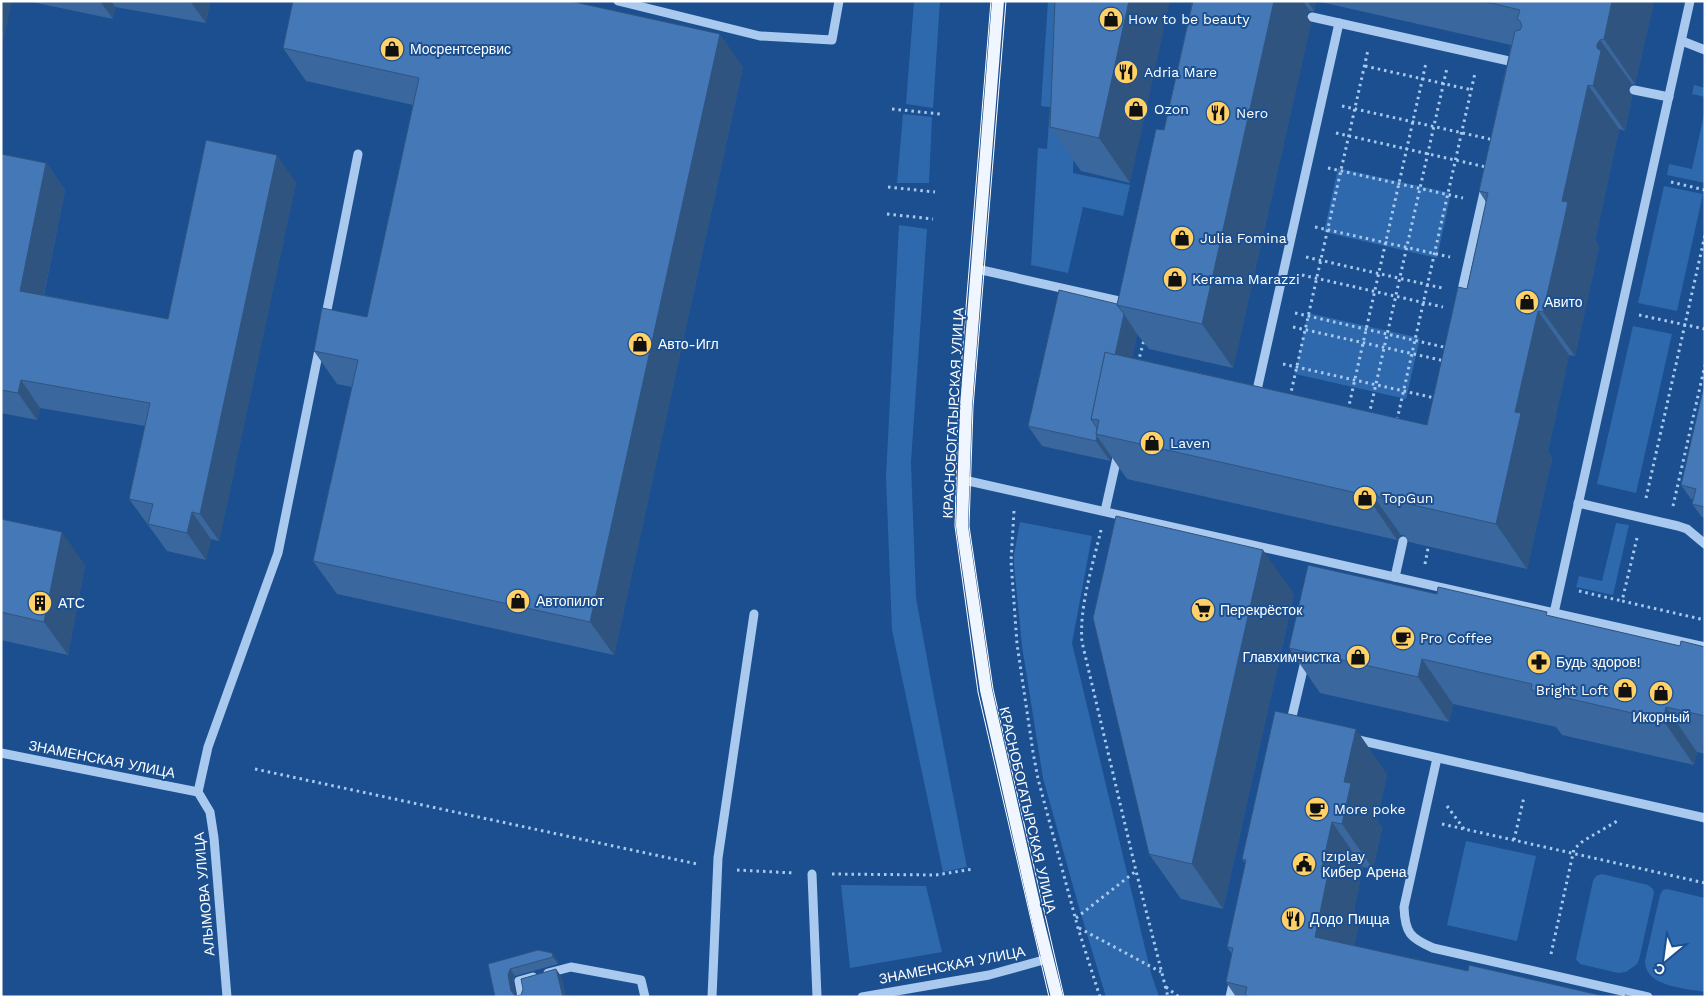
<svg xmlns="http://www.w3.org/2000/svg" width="1706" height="998" font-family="'Work Sans',sans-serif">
  <rect width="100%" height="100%" fill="#1b4f8f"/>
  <!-- green -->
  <g fill="#2e69ad">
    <path d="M 914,1 L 940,1 L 933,108 L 906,104 Z"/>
    <path d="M 1048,1 L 1079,1 L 1073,173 L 1130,185 L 1123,216 L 1083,207 L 1068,273 L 1031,265 L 1038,148 L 1047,149 L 1050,107 L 1041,106 Z"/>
    <path d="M 1694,85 L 1705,88 L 1705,97 L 1692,94 Z"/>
    <path d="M 1705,110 L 1705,183 L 1667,175 L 1669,164 L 1692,169 Z"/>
    <path d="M 903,114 L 932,117 L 929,183 L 897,183 Z"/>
    <path d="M 1338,168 L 1451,193 L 1437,258 L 1324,232 Z"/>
    <path d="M 1664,186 L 1703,194 L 1677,311 L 1638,303 Z"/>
    <path d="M 899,225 L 927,229 L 911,462 L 916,598 L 935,702 L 967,867 L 943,872 L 892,630 L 886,477 Z"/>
    <path d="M 1308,313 L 1420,338 L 1406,399 L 1295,374 Z"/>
    <path d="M 1633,326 L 1672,334 L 1636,493 L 1597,484 Z"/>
    <path d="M 1020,522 L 1092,536 L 1072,643 L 1151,973 L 1159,997 L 1106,997 L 1078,904 L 1043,778 L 1022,646 L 1014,565 L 1014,555 Z"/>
    <path d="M 1616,523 L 1629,525 L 1613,595 L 1576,587 L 1579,576 L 1602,581 Z"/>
    <path d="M 1466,841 L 1536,856 L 1517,941 L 1447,925 Z"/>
    <path d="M 1602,874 L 1648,885 L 1653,889 L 1654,893 L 1639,960 L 1636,965 L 1626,972 L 1618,973 L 1580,964 L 1576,959 L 1593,881 L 1596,876 Z"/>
    <path d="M 841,885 L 926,886 L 942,952 L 850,968 Z"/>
    <path d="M 1667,889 L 1705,898 L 1705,992 C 1685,988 1645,987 1645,961 L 1660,895 L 1663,890 Z"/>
  </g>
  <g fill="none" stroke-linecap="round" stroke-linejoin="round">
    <!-- path -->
    <g stroke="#a9c9ee" stroke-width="3" stroke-dasharray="2.5 4" stroke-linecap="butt">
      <path d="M 1365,66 L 1472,90"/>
      <path d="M 1342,106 L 1494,140"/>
      <path d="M 892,109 L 940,114"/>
      <path d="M 1336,133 L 1486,167"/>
      <path d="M 1328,168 L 1463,198"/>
      <path d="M 1671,182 L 1705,190"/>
      <path d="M 888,187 L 935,192"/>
      <path d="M 887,214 L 933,219"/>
      <path d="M 1315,227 L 1450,257"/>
      <path d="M 1306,257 L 1442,288"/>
      <path d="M 1302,275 L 1443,307"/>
      <path d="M 1295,313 L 1448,348"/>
      <path d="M 1639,315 L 1705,329"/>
      <path d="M 1293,327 L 1445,361"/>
      <path d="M 1138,363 L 1144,340"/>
      <path d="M 1283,364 L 1435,398"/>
      <path d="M 1290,397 L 1368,50"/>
      <path d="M 1348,410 L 1426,63"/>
      <path d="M 1369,415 L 1447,68"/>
      <path d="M 1397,420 L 1475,73"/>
      <path d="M 1646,498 L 1705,235"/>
      <path d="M 1673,506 L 1705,365"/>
      <path d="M 1014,511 L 1011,561 L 1017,644 L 1033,752 L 1038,779 L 1078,928 L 1100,997"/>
      <path d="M 1101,530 C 1093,564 1079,607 1082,642 L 1136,871 L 1168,997"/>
      <path d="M 1637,538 L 1622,601 L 1705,620"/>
      <path d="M 1425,564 L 1429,543"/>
      <path d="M 1579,591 L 1622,601"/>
      <path d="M 255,769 L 697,864"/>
      <path d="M 1447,806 L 1464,829"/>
      <path d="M 1442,824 L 1705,883"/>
      <path d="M 1514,840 L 1524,797"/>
      <path d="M 737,870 L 794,873"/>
      <path d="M 832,874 L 936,875 L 973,869"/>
      <path d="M 1076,918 L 1136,871"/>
      <path d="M 1079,928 L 1161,972"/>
      <path d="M 1551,954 L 1574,849 L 1583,841 L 1619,820"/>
      <path d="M 1166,987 L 1179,997"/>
    </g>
    <!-- minor -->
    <g stroke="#a9c9ee" stroke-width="9">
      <path d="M 618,1 L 760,36 L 832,40 L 839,1"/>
      <path d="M 1312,17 L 1518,63"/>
      <path d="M 1682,41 L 1705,50"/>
      <path d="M 1634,90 L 1669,97"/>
      <path d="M 977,269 L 1128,303"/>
      <path d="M 1460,299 L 1485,188"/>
      <path d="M 325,320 L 358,154"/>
      <path d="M 1257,390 L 1339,23"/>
      <path d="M 964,480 L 1554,613 L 1690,1"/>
      <path d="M 1578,503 L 1678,526 L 1687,529 L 1705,544"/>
      <path d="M 1105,511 L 1118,453"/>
      <path d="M 1395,577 L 1403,541"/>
      <path d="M 1554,613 L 1705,647"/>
      <path d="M 1290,725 L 1306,657"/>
      <path d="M 1354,739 L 1705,818"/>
      <path d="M 1,753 L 198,792"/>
      <path d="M 1437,758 L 1404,907 C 1405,933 1410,938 1433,948 L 1648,997"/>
      <path d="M 198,792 L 208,747 L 278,553 L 320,345"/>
      <path d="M 198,792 L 210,812 L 214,838 L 227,997"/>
      <path d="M 812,874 L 817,997"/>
      <path d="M 548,973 L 571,967 L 641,980 L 645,997"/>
      <path d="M 522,997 L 519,981 L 533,977"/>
      <path d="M 712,997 L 718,858 L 754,614"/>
      <path d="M 862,997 L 989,975 L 1047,959"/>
      <path d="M 1230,997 L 1234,979"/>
    </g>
    <!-- major -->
    <path stroke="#f0f6ff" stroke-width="12" d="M 998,1 L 966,406 L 962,526 L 986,690 L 1038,921 L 1057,997"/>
    <!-- tram -->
    <g stroke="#fff" stroke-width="1">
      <path d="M 991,1 L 958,406 L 955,526 L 978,692 L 1049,997"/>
      <path d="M 1006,1 L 973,407 L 969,526 L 993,689 L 1064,997"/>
    </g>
  </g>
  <!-- wall -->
  <g fill="#3a679d" fill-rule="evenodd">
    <path d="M 27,1 L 210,1 L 206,23 L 115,7 L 113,19 Z"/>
    <path d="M 1055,1 L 1130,183 L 1081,171 L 1050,127 Z"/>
    <path d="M 1192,1 L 1654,1 L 1635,84 L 1632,84 L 1628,88 L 1628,90 L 1632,96 L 1625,131 L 1619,129 L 1595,240 L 1599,247 L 1589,292 L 1575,356 L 1569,355 L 1548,451 L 1552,458 L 1527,569 L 1409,542 L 1404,535 L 1401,535 L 1397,540 L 1127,479 L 1111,456 L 1110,461 L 1042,446 L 1028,426 L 1117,304 L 1164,130 L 1192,2 ZM 1316,1 L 1511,45 L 1479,191 L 1486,202 L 1467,289 L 1427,425 L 1132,358 L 1137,334 L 1149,349 L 1233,368 L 1311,23 L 1306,15 L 1310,11 L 1314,11 Z"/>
    <path d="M 283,48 L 743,67 L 614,655 L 337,594 L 313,561 L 352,387 L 337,384 L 314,351 L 367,317 L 413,105 L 306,81 Z"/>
    <path d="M 1,154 L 46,163 L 65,190 L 44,295 L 168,319 L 296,182 L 219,541 L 211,539 L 206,560 L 167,551 L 129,499 L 145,426 L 40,408 L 37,420 L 1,413 Z"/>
    <path d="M 1705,381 L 1705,518 L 1702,517 L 1692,504 L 1693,499 L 1691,499 L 1681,485 Z"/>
    <path d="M 1,519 L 85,565 L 68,655 L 1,640 Z"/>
    <path d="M 1294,594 L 1223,909 L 1181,899 L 1149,854 Z"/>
    <path d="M 1437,594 L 1550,616 L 1680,646 L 1705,647 L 1705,754 L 1697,752 L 1694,765 L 1562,735 L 1556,727 L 1453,704 L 1449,722 L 1320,693 L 1289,648 Z"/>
    <path d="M 1387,774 L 1377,820 L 1382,828 L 1373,869 L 1363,867 L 1354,910 L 1360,919 L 1354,946 L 1468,971 L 1608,997 L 1236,997 L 1226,982 L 1232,954 L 1227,947 L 1246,864 L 1242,859 Z"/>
    <path d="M 552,953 L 557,960 L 558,964 L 515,976 L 513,982 L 515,996 L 521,995 L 561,976 L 566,997 L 495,997 L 488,964 Z"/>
  </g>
  <!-- shaded-wall -->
  <g fill="#305480">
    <path d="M 1,1 L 12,1 L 1,54 Z"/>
    <path d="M 100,1 L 111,1 L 115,7 L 113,19 Z"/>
    <path d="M 190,1 L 210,1 L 206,23 Z"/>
    <path d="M 1129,1 L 1170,1 L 1130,183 L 1099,138 Z"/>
    <path d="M 1274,1 L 1303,1 L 1310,11 L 1306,15 L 1306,16 L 1311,23 L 1233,368 L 1202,324 Z"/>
    <path d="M 1307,1 L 1316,1 L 1314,11 Z"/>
    <path d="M 1612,1 L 1654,1 L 1635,84 L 1604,39 Z"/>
    <path d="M 720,34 L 743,67 L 614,655 L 590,622 Z"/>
    <path d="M 1600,40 L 1632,84 L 1628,88 L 1628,90 L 1632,96 L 1625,131 L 1593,86 L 1597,44 Z"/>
    <path d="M 1588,85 L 1619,129 L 1595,240 L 1599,247 L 1575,356 L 1543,312 L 1562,201 Z"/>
    <path d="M 277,155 L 296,182 L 219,541 L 200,514 Z"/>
    <path d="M 46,163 L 65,190 L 39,318 L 20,291 Z"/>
    <path d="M 1538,311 L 1569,355 L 1548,451 L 1552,458 L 1527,569 L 1496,524 L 1515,412 Z"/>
    <path d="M 1124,314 L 1137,334 L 1115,438 L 1100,422 Z"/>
    <path d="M 21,380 L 40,408 L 37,420 L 18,393 Z"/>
    <path d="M 1097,436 L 1111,456 L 1110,461 L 1096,441 Z"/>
    <path d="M 1369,490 L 1401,535 L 1397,540 L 1366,495 Z"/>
    <path d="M 192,512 L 211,539 L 206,560 L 187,533 Z"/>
    <path d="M 62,532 L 85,565 L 68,655 L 44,622 Z"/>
    <path d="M 1263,550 L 1294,594 L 1223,909 L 1192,864 Z"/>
    <path d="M 1422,659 L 1453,704 L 1449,722 L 1418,677 Z"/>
    <path d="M 1666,707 L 1697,752 L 1694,765 L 1663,720 Z"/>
    <path d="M 1356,729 L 1387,774 L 1377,820 L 1382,828 L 1373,869 L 1342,824 L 1344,782 Z"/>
    <path d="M 1332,822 L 1363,867 L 1354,910 L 1360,919 L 1346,982 L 1315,937 L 1321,872 Z"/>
    <path d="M 552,953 L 557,960 L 558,964 L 553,957 Z"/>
    <path d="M 510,969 L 515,976 L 513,982 L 516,997 L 511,991 L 508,975 Z"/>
    <path d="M 556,969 L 561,976 L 566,997 L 563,997 Z"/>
  </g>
  <!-- building -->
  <g fill="#4478b7" stroke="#305480">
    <path d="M 293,1 L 570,1 L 720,34 L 590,622 L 313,561 L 358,360 L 314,351 L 322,308 L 367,317 L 419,78 L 283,48 Z"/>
    <path d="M 1055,1 L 1129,1 L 1099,138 L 1050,127 Z"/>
    <path d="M 1193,1 L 1274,1 L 1202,324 L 1117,305 L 1156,129 L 1164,130 Z"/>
    <path d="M 1483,1 L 1612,1 L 1604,39 L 1600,40 L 1597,44 L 1597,48 L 1601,51 L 1593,86 L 1588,85 L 1562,201 L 1568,202 L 1558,247 L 1543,312 L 1538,311 L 1515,412 L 1521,413 L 1496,524 L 1378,497 L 1377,494 L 1373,490 L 1369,490 L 1366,495 L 1096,434 L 1099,420 L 1091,419 L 1105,352 L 1427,425 L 1458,287 L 1467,289 L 1488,193 L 1479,191 L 1515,31 L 1520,30 L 1522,26 L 1520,21 L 1517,19 L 1520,10 Z"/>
    <path d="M 206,140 L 277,155 L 200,514 L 192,512 L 187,533 L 148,524 L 153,504 L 129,499 L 150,403 L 21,380 L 18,393 L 1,390 L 1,154 L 46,163 L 20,291 L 168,319 Z"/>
    <path d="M 1059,290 L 1117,304 L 1117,305 L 1124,314 L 1115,355 L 1105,352 L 1091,419 L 1097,428 L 1096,434 L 1097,436 L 1096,441 L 1028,426 Z"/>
    <path d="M 1705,381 L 1705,507 L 1692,504 L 1696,489 L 1681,485 Z"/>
    <path d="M 1116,516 L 1263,550 L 1192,864 L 1149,854 L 1093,618 Z"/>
    <path d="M 1,519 L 62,532 L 44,622 L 1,612 Z"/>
    <path d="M 1308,565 L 1437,594 L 1438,587 L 1547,612 L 1546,615 L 1680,646 L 1681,641 L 1705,647 L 1705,716 L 1666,707 L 1663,720 L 1531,690 L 1532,684 L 1422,659 L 1418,677 L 1289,648 Z"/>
    <path d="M 1275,711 L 1356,729 L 1344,782 L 1351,783 L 1342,824 L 1332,822 L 1321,872 L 1328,874 L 1315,937 L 1468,971 L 1469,965 L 1608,997 L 1252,997 L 1245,995 L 1247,987 L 1226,982 L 1233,948 L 1227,947 L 1246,860 L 1242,859 Z"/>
    <path d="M 538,950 L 552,953 L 553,957 L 510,969 L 508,975 L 511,991 L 515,996 L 521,995 L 523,989 L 521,979 L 556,969 L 563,997 L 495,997 L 488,964 Z"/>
    <path d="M 1625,995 L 1635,997 L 1625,997 Z"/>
  </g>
  <!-- icons -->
  <defs>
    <g id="shop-disc" transform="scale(1.25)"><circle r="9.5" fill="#ffd166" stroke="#1b4f8f"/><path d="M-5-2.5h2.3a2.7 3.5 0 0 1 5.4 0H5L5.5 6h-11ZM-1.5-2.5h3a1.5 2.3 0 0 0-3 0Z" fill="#111"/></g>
    <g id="restaurant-disc" transform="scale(1.25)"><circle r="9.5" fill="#ffd166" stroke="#1b4f8f"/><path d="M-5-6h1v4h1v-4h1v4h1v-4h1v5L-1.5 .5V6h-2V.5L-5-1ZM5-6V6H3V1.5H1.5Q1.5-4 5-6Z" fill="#111"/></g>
    <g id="building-disc" transform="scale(1.25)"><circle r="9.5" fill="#ffd166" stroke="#1b4f8f"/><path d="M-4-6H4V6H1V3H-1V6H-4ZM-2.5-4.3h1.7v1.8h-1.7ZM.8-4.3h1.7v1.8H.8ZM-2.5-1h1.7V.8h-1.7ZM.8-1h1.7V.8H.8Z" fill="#111"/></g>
    <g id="supermarket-disc" transform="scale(1.25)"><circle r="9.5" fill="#ffd166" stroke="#1b4f8f"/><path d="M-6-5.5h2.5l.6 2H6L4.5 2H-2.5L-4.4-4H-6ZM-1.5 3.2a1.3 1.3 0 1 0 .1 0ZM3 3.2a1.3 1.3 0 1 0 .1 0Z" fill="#111"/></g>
    <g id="cafe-disc" transform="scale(1.25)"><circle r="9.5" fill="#ffd166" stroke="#1b4f8f"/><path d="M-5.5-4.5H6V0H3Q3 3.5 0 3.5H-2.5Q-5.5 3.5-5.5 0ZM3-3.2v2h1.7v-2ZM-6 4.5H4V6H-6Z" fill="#111"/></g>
    <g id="pharmacy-disc" transform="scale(1.25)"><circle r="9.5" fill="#ffd166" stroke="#1b4f8f"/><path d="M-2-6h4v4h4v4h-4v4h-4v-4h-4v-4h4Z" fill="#111"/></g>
    <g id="civic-disc" transform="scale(1.25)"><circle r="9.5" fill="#ffd166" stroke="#1b4f8f"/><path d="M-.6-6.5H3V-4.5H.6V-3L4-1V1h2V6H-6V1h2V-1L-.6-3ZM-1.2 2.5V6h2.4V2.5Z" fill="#111"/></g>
  </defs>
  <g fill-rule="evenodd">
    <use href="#shop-disc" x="1111" y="19"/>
    <use href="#shop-disc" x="392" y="49"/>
    <use href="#restaurant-disc" x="1126" y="72"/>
    <use href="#shop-disc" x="1136" y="109"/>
    <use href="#restaurant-disc" x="1218" y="113"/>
    <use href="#shop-disc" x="1182" y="238"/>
    <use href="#shop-disc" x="1175" y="279"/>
    <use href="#shop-disc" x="1527" y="302"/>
    <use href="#shop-disc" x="640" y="344"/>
    <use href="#shop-disc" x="1152" y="443"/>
    <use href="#shop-disc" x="1365" y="498"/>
    <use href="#shop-disc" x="518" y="601"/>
    <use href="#building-disc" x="40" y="603"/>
    <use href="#supermarket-disc" x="1203" y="610"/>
    <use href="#cafe-disc" x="1403" y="638"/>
    <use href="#shop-disc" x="1358" y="657"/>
    <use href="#pharmacy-disc" x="1539" y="662"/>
    <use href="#shop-disc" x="1625" y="690"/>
    <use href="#shop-disc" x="1661" y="693"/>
    <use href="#cafe-disc" x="1317" y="809"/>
    <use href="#civic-disc" x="1304" y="864"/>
    <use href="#restaurant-disc" x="1293" y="919"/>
  </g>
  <g text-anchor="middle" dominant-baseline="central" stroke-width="4" stroke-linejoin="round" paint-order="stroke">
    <!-- poi labels -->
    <g font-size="14" fill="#fff" stroke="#1b4f8f" text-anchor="start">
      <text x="1128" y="19">How to be beauty</text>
      <text x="410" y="49">Мосрентсервис</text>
      <text x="1144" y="72">Adria Mare</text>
      <text x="1154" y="109">Ozon</text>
      <text x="1236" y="113">Nero</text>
      <text x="1200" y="238">Julia Fomina</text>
      <text x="1192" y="279">Kerama Marazzi</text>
      <text x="1544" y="302">Авито</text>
      <text x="658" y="344">Авто-Игл</text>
      <text x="1170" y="443">Laven</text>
      <text x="1382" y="498">TopGun</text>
      <text x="536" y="601">Автопилот</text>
      <text x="58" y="603">АТС</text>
      <text x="1220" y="610">Перекрёсток</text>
      <text x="1420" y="638">Pro Coffee</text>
      <text x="1340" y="657" text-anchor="end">Главхимчистка</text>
      <text x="1556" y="662">Будь здоров!</text>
      <text x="1608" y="690" text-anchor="end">Bright Loft</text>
      <text x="1661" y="717" text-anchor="middle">Икорный</text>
      <text x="1334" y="809">More poke</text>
      <text x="1322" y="856">Izıplay<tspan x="1322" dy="16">Кибер Арена</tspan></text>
      <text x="1310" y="919">Додо Пицца</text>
    </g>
    <!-- street labels -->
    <g font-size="14" fill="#fff" stroke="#1b4f8f">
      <text transform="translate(953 413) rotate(-87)">КРАСНОБОГАТЫРСКАЯ УЛИЦА</text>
      <text transform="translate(102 759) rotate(11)">ЗНАМЕНСКАЯ УЛИЦА</text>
      <text transform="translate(1028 810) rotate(77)">КРАСНОБОГАТЫРСКАЯ УЛИЦА</text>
      <text transform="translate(204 894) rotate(-95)">АЛЫМОВА УЛИЦА</text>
      <text transform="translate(952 965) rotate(-11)">ЗНАМЕНСКАЯ УЛИЦА</text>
    </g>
  </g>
  <!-- border -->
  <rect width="1706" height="998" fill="none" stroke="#ffffff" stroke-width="5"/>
  <!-- north arrow -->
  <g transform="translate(1666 958) rotate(209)" stroke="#1b4f8f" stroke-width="4" paint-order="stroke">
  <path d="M0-4L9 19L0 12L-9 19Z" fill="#ffffff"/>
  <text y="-8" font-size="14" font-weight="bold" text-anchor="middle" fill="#ffffff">С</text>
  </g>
</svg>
